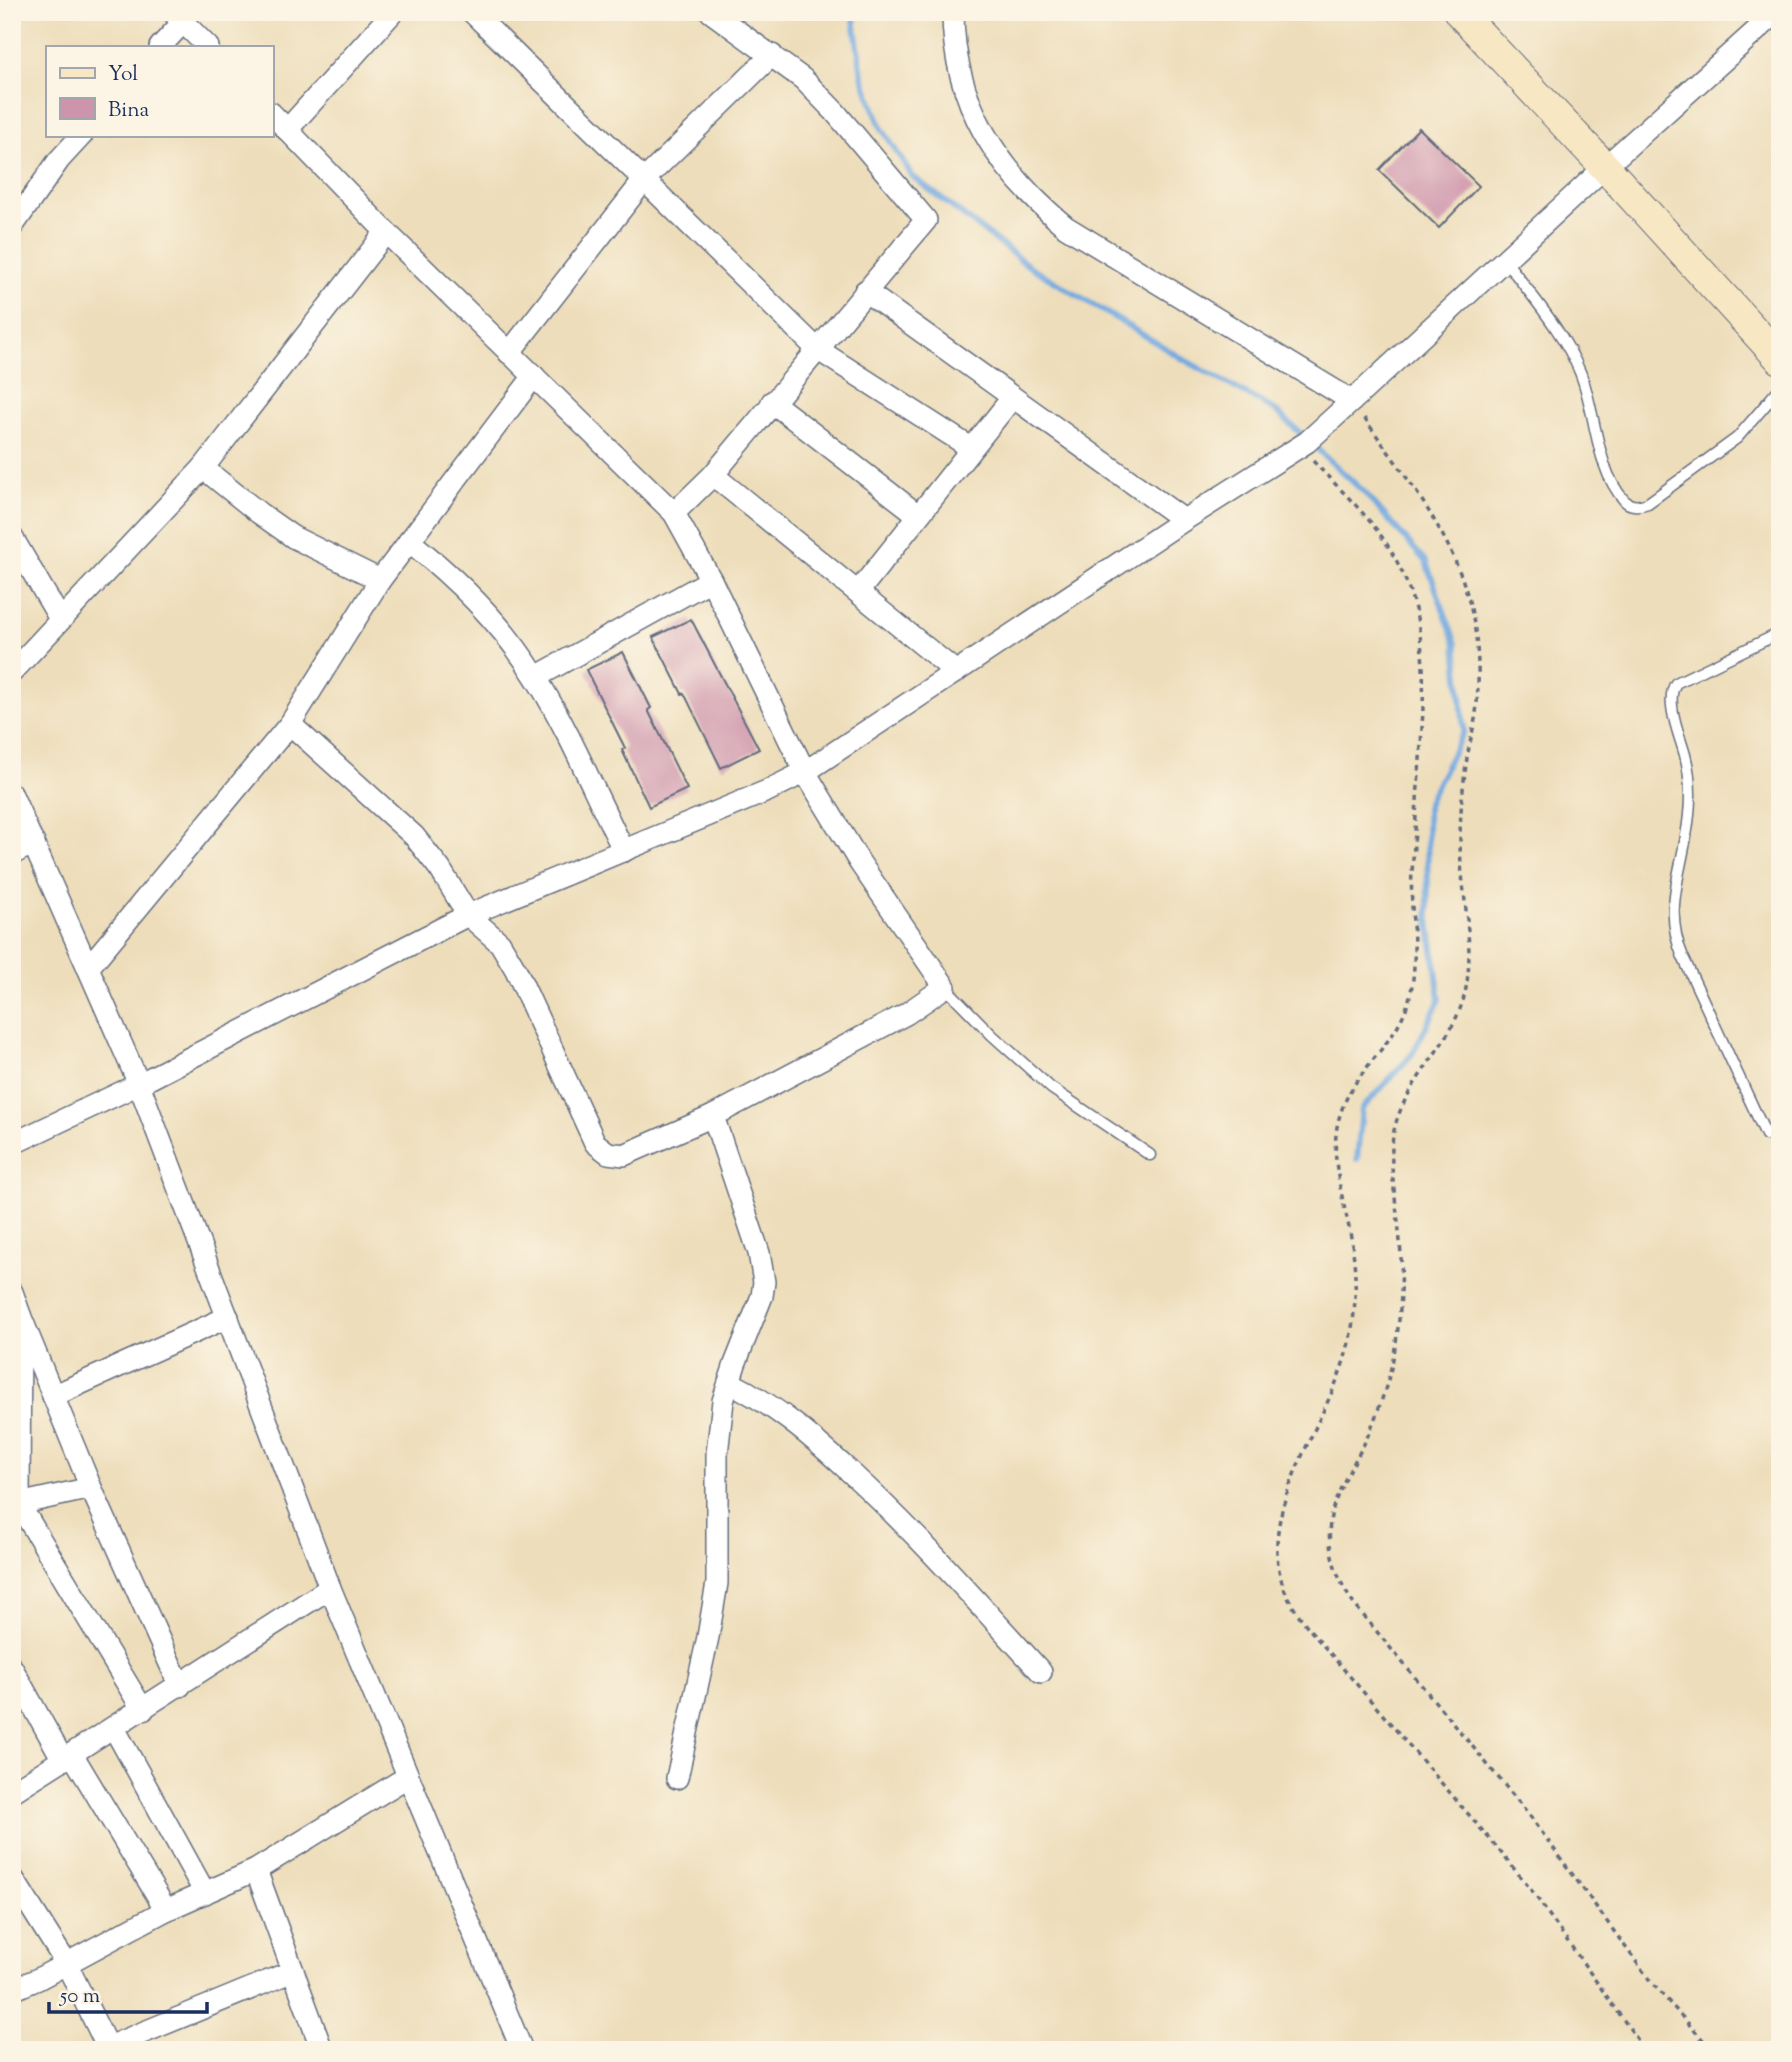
<svg xmlns="http://www.w3.org/2000/svg" width="1792" height="2062" font-family="'Sorts Mill Goudy',serif">
  <rect width="100%" height="100%" fill="#fcf5e5"/>
  <filter id="ink" filterUnits="userSpaceOnUse"><feTurbulence type="fractalNoise" baseFrequency=".0143" numOctaves="2"/><feDisplacementMap in="SourceGraphic" scale="14" xChannelSelector="R" yChannelSelector="G"/><feConvolveMatrix kernelMatrix="1 2 1 2 8 2 1 2 1" color-interpolation-filters="sRGB"/></filter>
  <filter id="wash" filterUnits="userSpaceOnUse"><feTurbulence type="fractalNoise" baseFrequency=".00686" numOctaves="4" result="noise"/><feDisplacementMap in="SourceGraphic" scale="28" xChannelSelector="R" yChannelSelector="G"/><feGaussianBlur stdDeviation="1.57" result="paint"/><feColorMatrix in="noise" values="0 0 0 0 0 0 0 0 0 0 0 0 0 0 0 0 0 1.4 0 .05"/><feComposite in="paint" operator="in"/></filter>
  <g filter="url(#wash)">
    <rect width="100%" height="100%" fill="#edddba"/>
    <g fill="none" stroke-linecap="round" stroke-linejoin="round">
      <!-- stream -->
      <path stroke="#72a9e0" stroke-width="6" d="M 853,12 L 862,75 L 881,127 L 912,176 L 1029,266 L 1183,359 L 1275,410 L 1364,492 L 1426,562 L 1456,644 L 1464,731 L 1427,804 L 1428,913 L 1440,999 L 1413,1053 L 1362,1109 L 1357,1159"/>
    </g>
    <g id="blocks">
      <!-- building -->
      <g fill="#ce94ab">
        <path d="M 1419,128 L 1479,186 L 1439,228 L 1379,170 Z"/>
        <path d="M 691,619 L 759,749 L 721,768 L 684,693 L 682,694 L 653,637 Z"/>
        <path d="M 623,652 L 651,708 L 648,710 L 687,789 L 649,807 L 622,750 L 625,748 L 586,670 Z"/>
      </g>
    </g>
  </g>
  <g filter="url(#ink)">
    <use href="#blocks" fill-opacity="0" stroke="#646c7e" stroke-width="2"/>
    <g fill="none" stroke-linecap="round" stroke-linejoin="round">
      <!-- lane casing -->
      <g stroke="#646c7e" stroke-width="13">
        <g id="lane">
          <path d="M 1505,260 C 1531,295 1563,331 1580,372 C 1596,410 1595,468 1624,500 C 1630,507 1640,506 1648,503 L 1737,438 L 1780,388"/>
          <path d="M 945,987 L 992,1035 L 1051,1088 L 1150,1155"/>
          <path d="M 1766,1135 L 1683,957 C 1664,912 1679,880 1686,836 C 1691,809 1692,781 1685,755 C 1680,736 1664,700 1676,683 L 1780,633"/>
        </g>
      </g>
      <!-- street casing -->
      <g stroke="#646c7e" stroke-width="24">
        <g id="street">
          <path d="M 173,12 L 208,47"/>
          <path d="M 472,12 L 817,349 L 971,448"/>
          <path d="M 160,47 L 184,21"/>
          <path d="M 271,113 L 386,232 L 674,513 L 711,580 L 805,772 L 860,863 L 945,987 L 906,1014 L 713,1116 L 624,1155 L 608,1153 L 595,1143 L 516,970 L 500,943 L 468,915 L 440,869 L 414,836 L 290,724"/>
          <path d="M 287,130 L 393,12"/>
          <path d="M 12,227 L 59,160 L 82,135"/>
          <path d="M 865,291 L 1184,520"/>
          <path d="M 509,353 L 645,179 L 772,55"/>
          <path d="M 1352,401 L 1605,167 L 1777,12"/>
          <path d="M 772,402 L 918,515"/>
          <path d="M 203,468 L 259,513 L 293,537 L 380,580"/>
          <path d="M 713,475 L 956,672"/>
          <path d="M 674,513 L 713,475 L 926,220 L 835,112 L 803,79 L 711,12"/>
          <path d="M 12,537 L 60,619"/>
          <path d="M 409,541 C 458,580 503,624 536,678 C 570,732 595,794 624,851"/>
          <path d="M 858,592 L 1012,398"/>
          <path d="M 12,672 L 203,468 L 386,232"/>
          <path d="M 536,677 L 711,580"/>
          <path d="M 12,795 L 139,1084 L 330,1588 L 522,2050"/>
          <path d="M 12,854 L 34,843"/>
          <path d="M 88,968 L 290,724 L 380,580 L 534,376"/>
          <path d="M 12,1144 L 139,1084 L 468,915 L 767,791 L 805,772 L 1184,520 L 1307,442 L 1352,401 L 1066,227 C 998,171 953,103 953,12"/>
          <path d="M 12,1292 L 20,1315 L 19,1504 L 12,1506"/>
          <path d="M 20,1315 L 91,1488 L 180,1686"/>
          <path d="M 729,1382 C 775,1405 811,1436 849,1471 C 917,1533 978,1603 1041,1672"/>
          <path d="M 53,1396 L 228,1317"/>
          <path d="M 91,1488 L 19,1504 L 143,1710"/>
          <path d="M 12,1668 L 63,1760"/>
          <path d="M 114,1728 L 205,1893"/>
          <path d="M 72,1754 L 166,1910"/>
          <path d="M 677,1778 L 708,1637 L 717,1583 L 717,1454 L 723,1401 L 735,1364 L 762,1296 L 764,1282 L 759,1253 L 713,1116"/>
          <path d="M 12,1792 L 330,1588"/>
          <path d="M 256,1870 L 322,2050"/>
          <path d="M 12,1877 L 66,1963 L 109,2050"/>
          <path d="M 12,1990 L 38,1979 L 166,1910 L 256,1870 L 407,1777"/>
          <path d="M 108,2047 L 293,1971"/>
        </g>
      </g>
      <!-- secondary casing -->
      <g stroke="#646c7e" stroke-width="32">
        <path id="secondary" d="M 1459,12 L 1605,167 L 1780,359"/>
      </g>
      <!-- path -->
      <g stroke="#646c7e" stroke-width="3.5" stroke-dasharray="5 5" stroke-linecap="butt">
        <path d="M 1364,418 C 1432,513 1487,578 1477,703 C 1476,721 1470,740 1467,758 C 1463,785 1460,813 1460,840 C 1460,891 1477,946 1464,997 C 1450,1048 1401,1084 1393,1136 C 1389,1167 1396,1200 1399,1231 C 1404,1276 1401,1324 1391,1368 C 1385,1393 1376,1417 1366,1440 C 1355,1462 1340,1485 1333,1508 C 1323,1541 1335,1576 1353,1603 L 1527,1812 L 1651,1982 L 1712,2050"/>
        <path d="M 1313,461 C 1340,490 1371,517 1391,551 C 1430,616 1425,687 1420,759 C 1417,797 1415,834 1412,872 C 1409,915 1421,961 1408,1003 C 1392,1052 1347,1073 1337,1127 C 1330,1169 1348,1210 1353,1251 C 1357,1284 1356,1318 1347,1350 C 1327,1428 1251,1511 1286,1593 C 1292,1607 1301,1618 1310,1630 L 1494,1844 L 1532,1891 L 1645,2050"/>
      </g>
      <!-- lane -->
      <use href="#lane" stroke="#fff" stroke-width="10"/>
      <!-- street -->
      <use href="#street" stroke="#fff" stroke-width="21"/>
      <!-- secondary -->
      <use href="#secondary" stroke="#f8e7c3" stroke-width="30"/>
    </g>
  </g>
  <!-- margin -->
  <rect width="1792" height="2062" fill="none" stroke="#fcf5e5" stroke-width="42"/>
  <!-- legend -->
  <rect x="46" y="46" width="228" height="91" fill="#fcf5e5" stroke="#a2a6af" stroke-width="2"/>
  <rect x="60" y="68" width="35" height="10" fill="#f8e7c3" stroke="#a2a6af" stroke-width="2"/>
  <text x="108" y="80" font-size="21" fill="#1b2f5e">Yol</text>
  <rect x="60" y="98" width="35" height="21" fill="#ce94ab" stroke="#a2a6af" stroke-width="2"/>
  <text x="108" y="116" font-size="21" fill="#1b2f5e">Bina</text>
  <!-- scale -->
  <path d="M49 2002v10h158v-10" fill="none" stroke="#1b2f5e" stroke-width="3.5"/>
  <text x="60" y="2002" font-size="21" fill="#1b2f5e" stroke="#fcf5e5" stroke-width="5" paint-order="stroke">50 m</text>
</svg>
